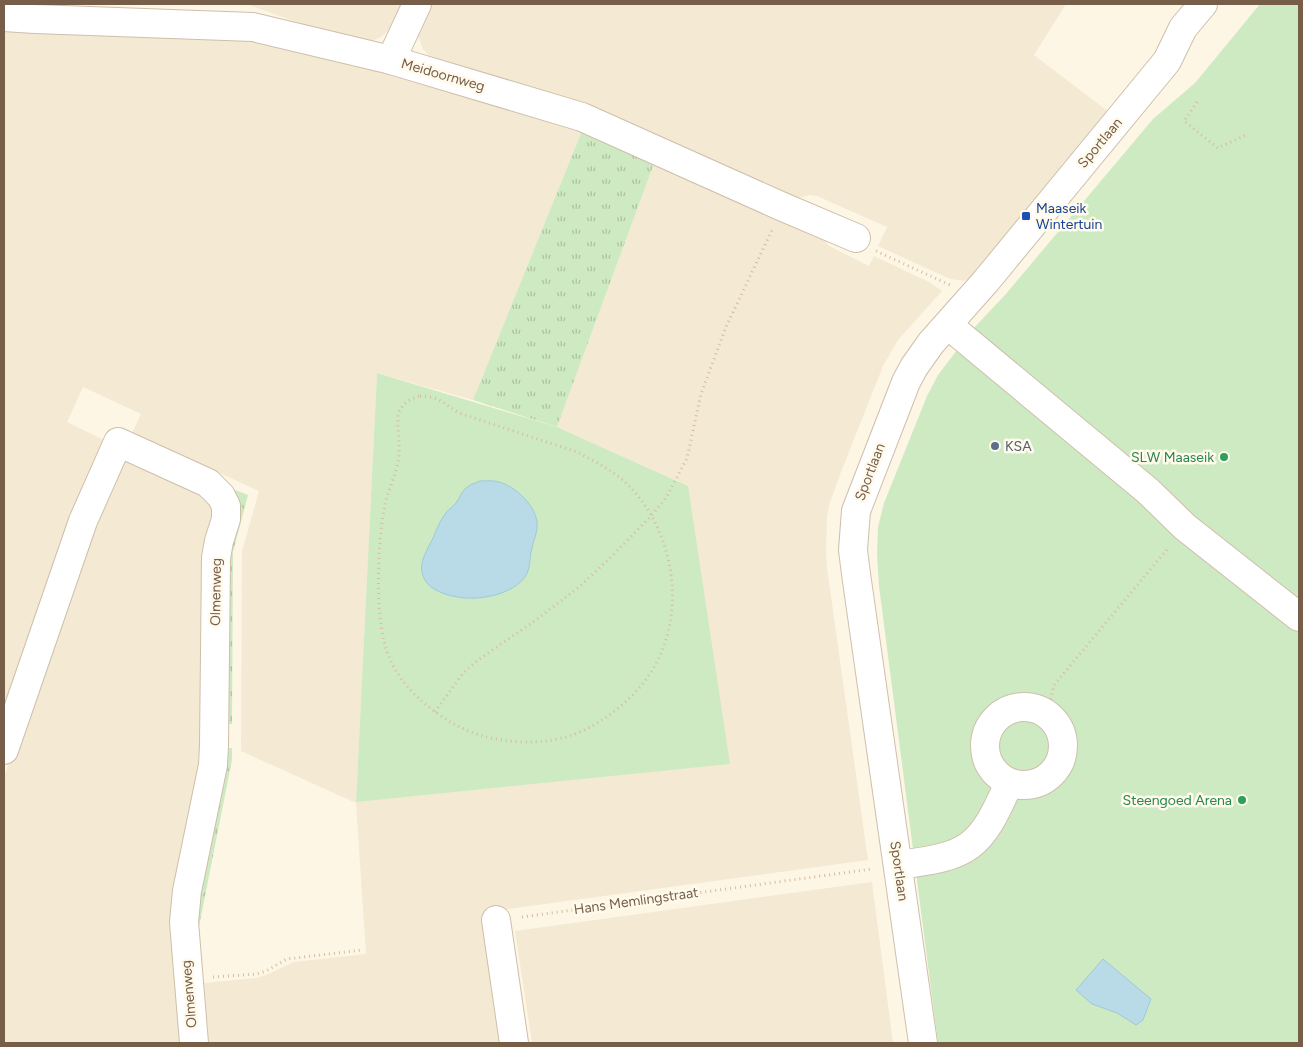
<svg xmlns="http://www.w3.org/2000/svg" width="1303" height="1047" font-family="Figtree,sans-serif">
  <defs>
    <pattern id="grass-tufts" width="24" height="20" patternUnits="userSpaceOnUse" patternTransform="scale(1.25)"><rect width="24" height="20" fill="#ceeac3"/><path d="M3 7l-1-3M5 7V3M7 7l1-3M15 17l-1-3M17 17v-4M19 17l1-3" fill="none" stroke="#acc1a0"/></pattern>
  </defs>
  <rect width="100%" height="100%" fill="#fdf6e5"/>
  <!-- residential -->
  <g fill="#f4e9d3">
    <path d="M 210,4 L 404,4 L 395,22 L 389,30 L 381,37 L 372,41 L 349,41 L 249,5 Z"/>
    <path d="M 426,4 L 1066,4 L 1034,55 L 1110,113 L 972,277 L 963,281 L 958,280 L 950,279 L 878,246 L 887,227 L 817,196 L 809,195 L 789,201 L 431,58 L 423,49 L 417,33 Z"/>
    <path d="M 4,31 L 265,39 L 435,83 L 584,126 L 473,400 L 377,373 L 356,802 L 688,486 L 557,427 L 656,158 L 821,235 L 828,245 L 835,249 L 869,266 L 874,256 L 929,282 L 942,291 L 898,340 L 883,366 L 841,472 L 829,505 L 827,518 L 826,548 L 827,568 L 868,860 L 486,912 L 501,1043 L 209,1043 L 204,983 L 257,978 L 266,975 L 294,962 L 366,954 L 356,803 L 241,751 L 242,551 L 259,491 L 132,433 L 141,414 L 83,387 L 67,422 L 108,442 L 4,721 Z"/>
    <path d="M 122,453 L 214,502 L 205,747 L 184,1043 L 4,1043 L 4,777 L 95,513 Z"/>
    <path d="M 872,882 L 893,1043 L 532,1043 L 515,931 Z"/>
  </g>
  <!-- grass -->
  <g fill="url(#grass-tufts)">
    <path d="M 584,126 L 656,158 L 557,427 L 473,400 Z"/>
    <path d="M 227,487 L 248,495 L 233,552 L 232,724 L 224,724 Z"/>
    <path d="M 223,748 L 232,748 L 232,760 L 194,952 L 194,929 Z"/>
  </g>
  <!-- park -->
  <g fill="#ceeac3">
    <path d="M 1260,4 L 1299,4 L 1299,1043 L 938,1043 L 879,586 L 877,554 L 878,527 L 884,503 L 927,396 L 938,375 L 973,329 L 1005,295 L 1153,119 L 1195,83 Z"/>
    <path d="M 377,373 L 557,427 L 688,486 L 730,764 L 356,802 Z"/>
  </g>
  <!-- water -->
  <g fill="#b9dbe7" stroke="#9fc9d8">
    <path d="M 480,481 C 486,481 493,480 499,482 C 515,486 535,505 537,522 C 538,531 534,539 532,548 C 529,557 531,569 525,577 C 512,595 478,601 458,597 C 448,596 430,590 425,580 C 416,565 427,551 433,538 C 436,531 439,523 443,517 C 446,511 452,508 456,503 C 460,498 461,492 466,488 C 471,484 475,483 480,481 Z"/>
    <path d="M 1103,959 L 1151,999 L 1143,1020 L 1136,1025 L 1117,1013 L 1092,1004 L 1076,990 Z"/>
  </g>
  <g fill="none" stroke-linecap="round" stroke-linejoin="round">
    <!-- minor casing -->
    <g stroke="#cebfab" stroke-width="30">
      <g id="minor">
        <path d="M 4,17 L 35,19 L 253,27 L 391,60 L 582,117 L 783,207 L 856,238"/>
        <path d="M 391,60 L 417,4"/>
        <path d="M 948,325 L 1148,491 L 1185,527 L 1299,617"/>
        <circle cx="1024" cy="746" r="39"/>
        <path d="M 4,750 L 83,521 L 118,442 L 208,483 L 221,496 L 226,506 L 226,519 L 219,541 L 216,558 L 214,746 L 213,765 L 187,891 L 184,922 L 194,1043"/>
        <path d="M 898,865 C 970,856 980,849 1009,783"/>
        <path d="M 496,920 L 514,1043"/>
        <path d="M 923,1043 L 856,574 L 853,550 L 856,511 L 906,382 L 914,367 L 931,343 L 986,281 L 1167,61 L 1183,28 L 1203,4"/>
      </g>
    </g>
    <!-- path -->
    <g stroke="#d7bb9f" stroke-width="3" stroke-dasharray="1 4" stroke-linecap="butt">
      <path d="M 1197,102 L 1184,121 L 1218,148 L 1246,135"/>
      <path d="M 876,251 L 950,285"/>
      <path d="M 420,396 C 439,396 444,404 459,413 L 577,452 C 594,461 612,470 626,483 C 677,532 689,620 647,678 C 637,692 625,703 612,713 C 584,734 557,743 523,742 C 494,741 468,734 444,718 C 416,699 392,676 384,641 C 375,606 378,540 385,504 C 389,488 397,473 399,456 C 400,442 397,428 398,414 C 402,404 409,399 420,396 Z"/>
      <path d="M 435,712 L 463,673 L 478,660 L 536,620 L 579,587 L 609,559 L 651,516 L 666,498 L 687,458 L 701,394 L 726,327 L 772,230"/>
      <path d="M 1047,714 L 1054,685 L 1169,547"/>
      <path d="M 522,917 L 872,869"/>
      <path d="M 213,977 L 256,974 L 266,971 L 287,959 L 362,950"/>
    </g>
    <!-- minor -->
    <use href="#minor" stroke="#fff" stroke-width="28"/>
  </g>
  <!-- markers -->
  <rect fill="#1a4fb4" stroke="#fffaeb" stroke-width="2" x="1021" y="211" width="10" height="10" rx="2.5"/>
  <circle fill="#5c6f8a" stroke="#fffaeb" stroke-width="2" cx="995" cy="446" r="5"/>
  <g fill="#2e9e5b" stroke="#fffaeb" stroke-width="2">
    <circle cx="1224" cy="457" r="5"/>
    <circle cx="1242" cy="800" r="5"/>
  </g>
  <g text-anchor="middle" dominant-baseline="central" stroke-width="5" stroke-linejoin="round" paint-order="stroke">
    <!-- street labels -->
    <g font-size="14" fill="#765e49" stroke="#fffaeb">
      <text transform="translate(443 75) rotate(16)">Meidoornweg</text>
      <text transform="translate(1100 143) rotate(-50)">Sportlaan</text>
      <text transform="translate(870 472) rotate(-69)">Sportlaan</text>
      <text transform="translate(216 592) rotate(-89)">Olmenweg</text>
      <text transform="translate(899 871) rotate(82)">Sportlaan</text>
      <text transform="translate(636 901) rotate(-8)">Hans Memlingstraat</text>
      <text transform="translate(189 994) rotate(-95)">Olmenweg</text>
    </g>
    <!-- transit labels -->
    <g font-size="14" fill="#164399" stroke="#fffaeb" text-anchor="start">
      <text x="1036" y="208">Maaseik<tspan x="1036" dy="16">Wintertuin</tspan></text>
    </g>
    <!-- service labels -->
    <g font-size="14" fill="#4e5e75" stroke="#fffaeb" text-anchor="start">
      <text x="1005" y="446">KSA</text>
    </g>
    <!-- leisure labels -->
    <g font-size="14" fill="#27864d" stroke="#fffaeb" text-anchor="end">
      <text x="1214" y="457">SLW Maaseik</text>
      <text x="1232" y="800">Steengoed Arena</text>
    </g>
  </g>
  <!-- border -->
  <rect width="1303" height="1047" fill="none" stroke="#765e49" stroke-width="10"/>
</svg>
